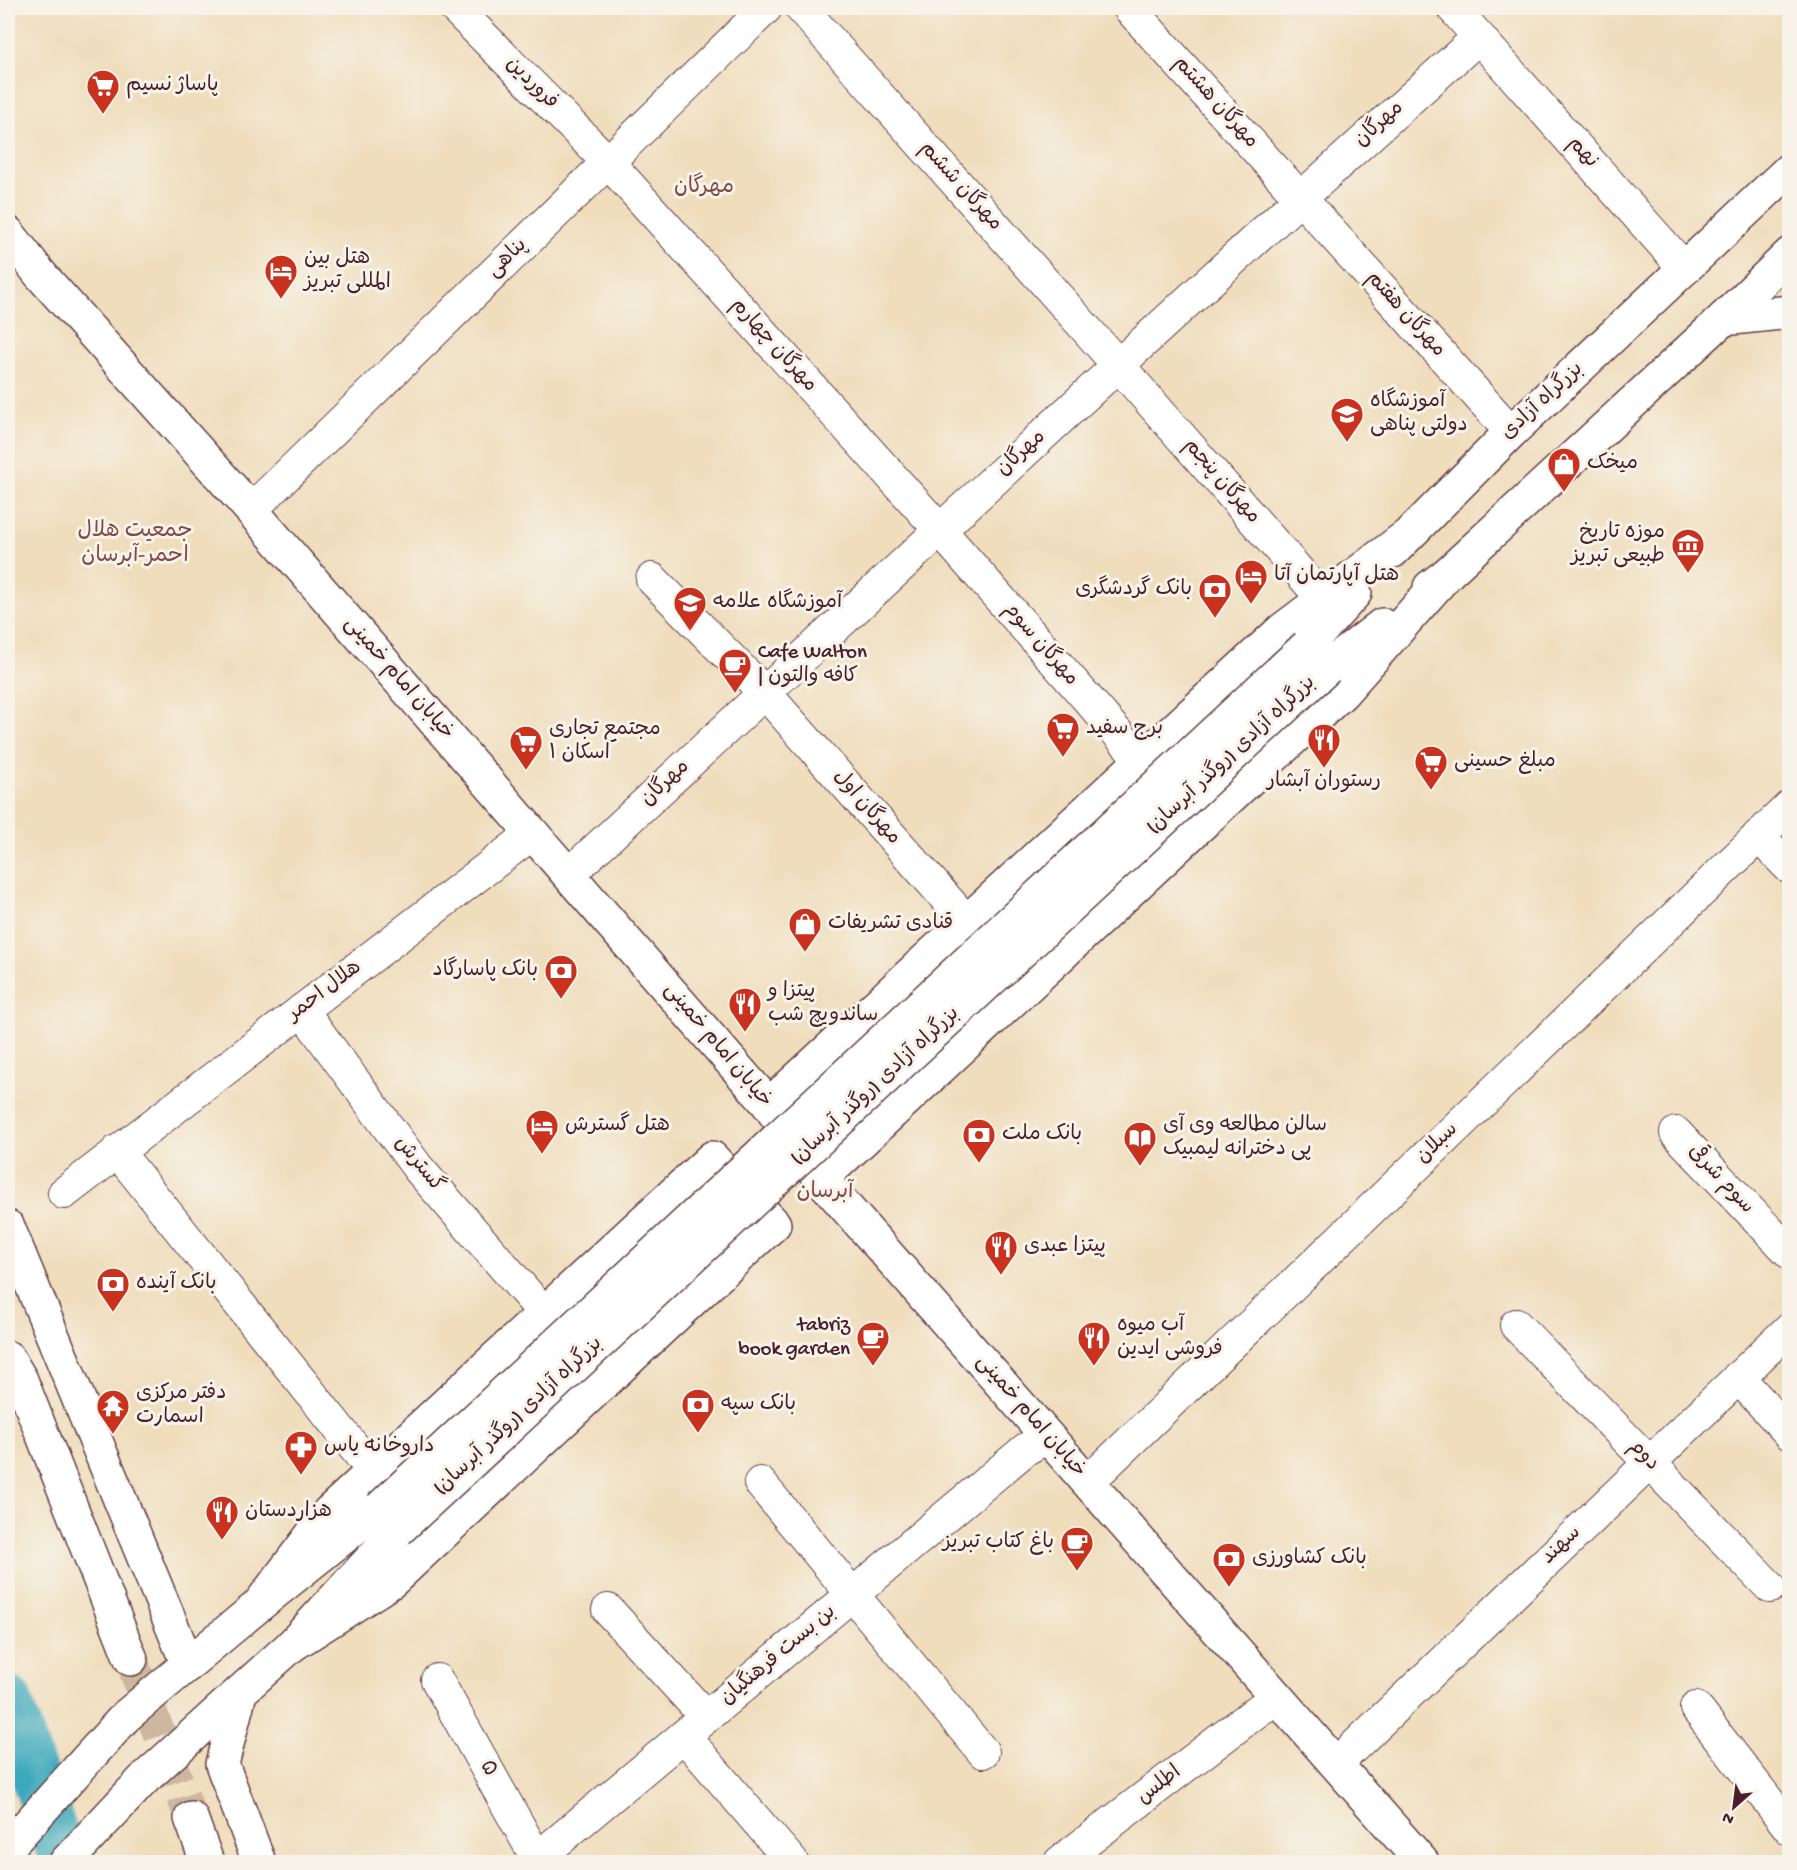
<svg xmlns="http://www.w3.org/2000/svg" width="1797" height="1870" font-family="'Gochi Hand','Playpen Sans Arabic',sans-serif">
  <rect width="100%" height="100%" fill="#f7f3e8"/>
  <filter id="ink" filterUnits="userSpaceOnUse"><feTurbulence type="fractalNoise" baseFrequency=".0167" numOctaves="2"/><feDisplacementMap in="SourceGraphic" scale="12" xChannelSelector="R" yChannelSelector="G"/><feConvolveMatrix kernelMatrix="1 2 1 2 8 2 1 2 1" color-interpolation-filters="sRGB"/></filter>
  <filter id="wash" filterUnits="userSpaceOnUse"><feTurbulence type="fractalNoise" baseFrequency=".008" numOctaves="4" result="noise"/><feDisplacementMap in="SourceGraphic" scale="24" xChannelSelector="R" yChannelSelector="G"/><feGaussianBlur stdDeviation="1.35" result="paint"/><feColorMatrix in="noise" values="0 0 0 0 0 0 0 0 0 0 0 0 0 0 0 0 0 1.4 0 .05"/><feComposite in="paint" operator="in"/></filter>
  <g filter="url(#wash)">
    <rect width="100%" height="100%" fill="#efddbc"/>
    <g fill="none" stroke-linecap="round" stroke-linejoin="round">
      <!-- river -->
      <path stroke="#3da9bd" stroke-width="48" d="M 8,1700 L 64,1862"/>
    </g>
  </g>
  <g filter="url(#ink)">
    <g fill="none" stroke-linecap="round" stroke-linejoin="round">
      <!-- highway-tunnel -->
      <path stroke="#ceb79f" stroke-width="33" stroke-dasharray="33 16" stroke-linecap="butt" d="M 131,1659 L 191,1818"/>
      <!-- street casing -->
      <g stroke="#633c41" stroke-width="34">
        <g id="street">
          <path d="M 455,8 L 608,162 L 939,529 L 1141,760"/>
          <path d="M 801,8 L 1119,366 L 1323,599"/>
          <path d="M 1129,8 L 1511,432"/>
          <path d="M 1453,8 L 1685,269"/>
          <path d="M 251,510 L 766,8"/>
          <path d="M 652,579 L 765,693 L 967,922"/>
          <path d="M 1758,836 L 1790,868"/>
          <path d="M 569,874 C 872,594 1172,312 1479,37"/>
          <path d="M 302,1010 L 418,1168 L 544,1313"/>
          <path d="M 1676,1133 L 1790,1253"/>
          <path d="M 117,1151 L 373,1471"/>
          <path d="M 64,1193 L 533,833"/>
          <path d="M 1516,1325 L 1770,1587"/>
          <path d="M 1738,1377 L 1790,1434"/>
          <path d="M 1088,1482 L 1790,806"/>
          <path d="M 760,1483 L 983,1752"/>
          <path d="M 608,1610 L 706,1717"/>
          <path d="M 437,1680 L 539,1862"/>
          <path d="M 1696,1708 L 1790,1829"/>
          <path d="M 684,1736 L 792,1862"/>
          <path d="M 1336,1764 L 1790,1328"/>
          <path d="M 533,1862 L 1026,1449 L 1048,1437"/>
          <path d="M 1060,1862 L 1260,1709 L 1278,1699"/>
        </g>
      </g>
      <!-- secondary casing -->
      <g stroke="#633c41" stroke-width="36">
        <path id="secondary" d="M 1723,319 L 1790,312"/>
      </g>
      <!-- primary casing -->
      <g stroke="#633c41" stroke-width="36">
        <path id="primary" d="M 8,233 L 40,274 L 251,510 L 721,1050 L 769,1105 L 821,1179 L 1422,1862"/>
      </g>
      <!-- highway casing -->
      <g stroke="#633c41" stroke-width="36">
        <g id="highway">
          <path d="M 1393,551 L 1511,432 L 1790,169"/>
          <path d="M 1430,587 L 1447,574 L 1723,319 L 1790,254"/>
          <path d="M 1307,646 L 1355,593"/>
          <path d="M 1327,668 L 1382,625"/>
          <path d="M 769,1105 L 1282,630 L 1408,535"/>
          <path d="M 821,1179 L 1342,693 L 1447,574"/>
          <path d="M 8,1227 L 188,1665"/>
          <path d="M 8,1358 L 21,1380 L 131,1659"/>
          <path d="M 259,1605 L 329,1512 L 712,1158 L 774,1224 L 674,1317"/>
          <path d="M 292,1645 L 392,1581 L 674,1317 L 685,1298"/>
          <path d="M 240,1693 L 222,1764 L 259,1862"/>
          <path d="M 191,1818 L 207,1862"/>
          <path d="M 8,1847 L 126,1716 L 259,1605 L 380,1508"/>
          <path d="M 66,1862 L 143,1780 L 292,1645 L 398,1530"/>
        </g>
      </g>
      <!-- street -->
      <use href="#street" stroke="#fff" stroke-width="32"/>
      <!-- secondary -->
      <use href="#secondary" stroke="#fff" stroke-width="33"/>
      <!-- primary -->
      <use href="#primary" stroke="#fff" stroke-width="33"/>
      <!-- highway -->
      <use href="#highway" stroke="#fff" stroke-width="33"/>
      <!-- highway-bridge casing -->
      <g stroke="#633c41" stroke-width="36" stroke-linecap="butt">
        <g id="highway-bridge">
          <path d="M 380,1508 L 1307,646"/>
          <path d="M 398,1530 L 1327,668"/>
        </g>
      </g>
      <!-- highway-bridge -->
      <use href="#highway-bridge" stroke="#fff" stroke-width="33"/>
    </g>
  </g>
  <!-- icons -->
  <defs>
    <g id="supermarket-pin" transform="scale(1.725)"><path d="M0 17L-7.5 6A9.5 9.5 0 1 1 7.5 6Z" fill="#c8321e" stroke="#f7f3e8"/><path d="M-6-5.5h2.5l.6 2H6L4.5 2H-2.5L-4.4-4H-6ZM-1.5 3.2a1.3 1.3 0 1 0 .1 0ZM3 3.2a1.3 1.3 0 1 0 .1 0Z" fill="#fff"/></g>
    <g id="hotel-pin" transform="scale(1.725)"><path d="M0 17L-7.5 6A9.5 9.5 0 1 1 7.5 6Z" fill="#c8321e" stroke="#f7f3e8"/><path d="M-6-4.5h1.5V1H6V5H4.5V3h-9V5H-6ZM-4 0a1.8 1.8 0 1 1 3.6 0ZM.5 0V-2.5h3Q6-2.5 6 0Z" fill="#fff"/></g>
    <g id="school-pin" transform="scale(1.725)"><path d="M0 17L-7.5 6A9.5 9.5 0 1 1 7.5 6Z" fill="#c8321e" stroke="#f7f3e8"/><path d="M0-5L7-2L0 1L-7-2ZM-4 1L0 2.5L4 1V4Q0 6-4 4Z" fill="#fff"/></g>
    <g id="shop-pin" transform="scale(1.725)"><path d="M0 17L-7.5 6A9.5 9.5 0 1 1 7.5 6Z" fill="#c8321e" stroke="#f7f3e8"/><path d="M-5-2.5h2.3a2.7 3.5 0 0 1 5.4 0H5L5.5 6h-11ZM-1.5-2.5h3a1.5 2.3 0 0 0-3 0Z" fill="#fff"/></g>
    <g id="museum-pin" transform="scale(1.725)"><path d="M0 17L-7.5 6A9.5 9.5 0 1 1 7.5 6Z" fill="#c8321e" stroke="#f7f3e8"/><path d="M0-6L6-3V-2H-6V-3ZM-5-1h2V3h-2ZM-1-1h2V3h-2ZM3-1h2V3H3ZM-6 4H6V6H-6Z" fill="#fff"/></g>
    <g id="bank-pin" transform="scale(1.725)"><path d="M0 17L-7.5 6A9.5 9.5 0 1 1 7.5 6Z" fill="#c8321e" stroke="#f7f3e8"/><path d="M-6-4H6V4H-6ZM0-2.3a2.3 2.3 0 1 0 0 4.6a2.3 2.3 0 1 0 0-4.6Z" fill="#fff"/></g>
    <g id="cafe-pin" transform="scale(1.725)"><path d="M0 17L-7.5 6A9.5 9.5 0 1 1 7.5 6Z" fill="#c8321e" stroke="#f7f3e8"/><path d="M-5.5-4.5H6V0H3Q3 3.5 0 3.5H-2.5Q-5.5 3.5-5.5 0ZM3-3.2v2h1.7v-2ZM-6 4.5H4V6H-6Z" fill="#fff"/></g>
    <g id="restaurant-pin" transform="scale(1.725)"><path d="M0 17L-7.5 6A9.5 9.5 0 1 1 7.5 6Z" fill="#c8321e" stroke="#f7f3e8"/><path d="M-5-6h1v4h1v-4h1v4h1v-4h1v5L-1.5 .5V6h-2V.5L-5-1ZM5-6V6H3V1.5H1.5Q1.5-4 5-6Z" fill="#fff"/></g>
    <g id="library-pin" transform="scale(1.725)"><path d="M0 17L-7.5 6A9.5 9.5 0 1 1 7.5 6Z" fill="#c8321e" stroke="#f7f3e8"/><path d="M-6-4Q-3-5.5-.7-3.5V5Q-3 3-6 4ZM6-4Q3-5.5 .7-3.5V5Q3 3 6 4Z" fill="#fff"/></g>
    <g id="temple-pin" transform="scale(1.725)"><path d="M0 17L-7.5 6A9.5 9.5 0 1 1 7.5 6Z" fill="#c8321e" stroke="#f7f3e8"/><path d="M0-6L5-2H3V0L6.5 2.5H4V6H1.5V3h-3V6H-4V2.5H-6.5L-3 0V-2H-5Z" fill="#fff"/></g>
    <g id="pharmacy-pin" transform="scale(1.725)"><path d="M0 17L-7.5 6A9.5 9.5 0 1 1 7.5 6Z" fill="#c8321e" stroke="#f7f3e8"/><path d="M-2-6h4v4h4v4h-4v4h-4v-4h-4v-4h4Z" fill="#fff"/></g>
  </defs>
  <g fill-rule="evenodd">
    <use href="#supermarket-pin" x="103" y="86"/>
    <use href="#hotel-pin" x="281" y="271"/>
    <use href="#school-pin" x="1347" y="414"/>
    <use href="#shop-pin" x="1564" y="464"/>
    <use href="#museum-pin" x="1688" y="545"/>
    <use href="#hotel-pin" x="1251" y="576"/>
    <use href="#bank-pin" x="1215" y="590"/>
    <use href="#school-pin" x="690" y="603"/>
    <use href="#cafe-pin" x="735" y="665"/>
    <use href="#supermarket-pin" x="1063" y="729"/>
    <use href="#restaurant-pin" x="1324" y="740"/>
    <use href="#supermarket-pin" x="526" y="742"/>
    <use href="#supermarket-pin" x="1431" y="762"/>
    <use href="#shop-pin" x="805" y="924"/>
    <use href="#bank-pin" x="561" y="971"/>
    <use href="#restaurant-pin" x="745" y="1004"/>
    <use href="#hotel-pin" x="542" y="1126"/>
    <use href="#bank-pin" x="979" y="1135"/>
    <use href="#library-pin" x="1140" y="1138"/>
    <use href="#restaurant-pin" x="1001" y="1247"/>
    <use href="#bank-pin" x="113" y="1284"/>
    <use href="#cafe-pin" x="873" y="1338"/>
    <use href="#restaurant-pin" x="1094" y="1338"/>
    <use href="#bank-pin" x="698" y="1405"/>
    <use href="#temple-pin" x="113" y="1406"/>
    <use href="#pharmacy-pin" x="301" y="1447"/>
    <use href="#restaurant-pin" x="222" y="1512"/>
    <use href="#cafe-pin" x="1077" y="1543"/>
    <use href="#bank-pin" x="1229" y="1559"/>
  </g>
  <g text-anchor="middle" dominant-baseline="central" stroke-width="6" stroke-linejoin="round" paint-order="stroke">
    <!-- street labels -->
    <g font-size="21" fill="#4a1f2b" stroke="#f7f3e8">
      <text transform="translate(531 84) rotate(45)">فروردین</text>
      <text transform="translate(1215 103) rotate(48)">مهرگان هشتم</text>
      <text transform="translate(1380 125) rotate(-42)">مهرگان</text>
      <text transform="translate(1582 153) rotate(48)">نهم</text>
      <text transform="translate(960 187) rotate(48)">مهرگان ششم</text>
      <text transform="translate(508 259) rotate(-44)">پناهی</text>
      <text transform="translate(1405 315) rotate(48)">مهرگان هفتم</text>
      <text transform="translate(773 346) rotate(48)">مهرگان چهارم</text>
      <text transform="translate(1543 402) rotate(-43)">بزرگراه آزادی</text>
      <text transform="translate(1022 454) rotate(-42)">مهرگان</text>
      <text transform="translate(1221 482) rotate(49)">مهرگان پنجم</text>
      <text transform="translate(1040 645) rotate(49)">مهرگان سوم</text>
      <text transform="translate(398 679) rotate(49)">خیابان امام خمینی</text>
      <text transform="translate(1232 756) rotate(-43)">بزرگراه آزادی (روگذر آبرسان)</text>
      <text transform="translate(666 784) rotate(-43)">مهرگان</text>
      <text transform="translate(866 808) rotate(49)">مهرگان اول</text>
      <text transform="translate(325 992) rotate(-37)">هلال احمر</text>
      <text transform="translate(717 1046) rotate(50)">خیابان امام خمینی</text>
      <text transform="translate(876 1087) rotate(-43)">بزرگراه آزادی (روگذر آبرسان)</text>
      <text transform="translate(1438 1144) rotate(-44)">سبلان</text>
      <text transform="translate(418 1165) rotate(51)">گسترش</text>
      <text transform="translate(1720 1180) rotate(47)">سوم شرقی</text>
      <text transform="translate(519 1417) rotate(-43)">بزرگراه آزادی (روگذر آبرسان)</text>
      <text transform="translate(1030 1417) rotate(49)">خیابان امام خمینی</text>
      <text transform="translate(1643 1456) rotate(46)">دوم</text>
      <text transform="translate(1562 1546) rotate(-44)">سهند</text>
      <text transform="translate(779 1656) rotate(-40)">بن بست فرهنگیان</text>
      <text transform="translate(487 1769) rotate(61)">۵</text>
      <text transform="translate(1160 1786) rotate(-38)">اطلس</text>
    </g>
    <!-- poi labels -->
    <g font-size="21" fill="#4a1f2b" stroke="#f7f3e8" text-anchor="start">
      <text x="126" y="86">پاساژ نسیم</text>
      <text x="304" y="259">هتل بین<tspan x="304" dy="24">المللی تبریز</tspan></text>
      <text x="1370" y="402">آموزشگاه<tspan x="1370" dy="24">دولتی پناهی</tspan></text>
      <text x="1587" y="464">میخک</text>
      <text x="1665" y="533" text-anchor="end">موزه تاریخ<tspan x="1665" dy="24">طبیعی تبریز</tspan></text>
      <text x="1274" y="576">هتل آپارتمان آتا</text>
      <text x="1192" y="590" text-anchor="end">بانک گردشگری</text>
      <text x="713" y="603">آموزشگاه علامه</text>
      <text x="758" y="653">Cafe Walton<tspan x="758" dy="24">| کافه والتون</tspan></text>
      <text x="1086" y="729">برج سفید</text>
      <text x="549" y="730">مجتمع تجاری<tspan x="549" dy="24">اسکان ۱</tspan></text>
      <text x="1454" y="762">مبلغ حسینی</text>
      <text x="1324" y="782" text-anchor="middle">رستوران آبشار</text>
      <text x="828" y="924">قنادی تشریفات</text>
      <text x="538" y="971" text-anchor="end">بانک پاسارگاد</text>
      <text x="768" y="992">پیتزا و<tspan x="768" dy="24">ساندویچ شب</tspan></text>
      <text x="565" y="1126">هتل گسترش</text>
      <text x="1163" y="1126">سالن مطالعه وی آی<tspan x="1163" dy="24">پی دخترانه لیمبیک</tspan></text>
      <text x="1002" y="1135">بانک ملت</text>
      <text x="1024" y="1247">پیتزا عبدی</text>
      <text x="136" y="1284">بانک آینده</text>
      <text x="850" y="1326" text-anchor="end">tabriz<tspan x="850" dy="24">book garden</tspan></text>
      <text x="1117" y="1326">آب میوه<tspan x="1117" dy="24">فروشی ایدین</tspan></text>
      <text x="136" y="1394">دفتر مرکزی<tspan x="136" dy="24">اسمارت</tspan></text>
      <text x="721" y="1405">بانک سپه</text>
      <text x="324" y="1447">داروخانه یاس</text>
      <text x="245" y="1512">هزاردستان</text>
      <text x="1054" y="1543" text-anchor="end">باغ کتاب تبریز</text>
      <text x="1252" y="1559">بانک کشاورزی</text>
    </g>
    <!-- neighbourhood labels -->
    <g font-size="22" fill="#804949" stroke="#f7f3e8">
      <text x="704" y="188">مهرگان</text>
      <text x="135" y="532">جمعیت هلال<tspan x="135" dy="25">احمر-آبرسان</tspan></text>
      <text x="825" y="1193">آبرسان</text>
    </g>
  </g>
  <!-- margin -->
  <rect width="1797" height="1870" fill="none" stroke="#f7f3e8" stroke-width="30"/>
  <!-- north arrow -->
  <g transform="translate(1734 1807) rotate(208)" stroke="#f7f3e8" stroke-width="4.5" paint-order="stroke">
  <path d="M0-4.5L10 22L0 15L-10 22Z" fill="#4a1f2b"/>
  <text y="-9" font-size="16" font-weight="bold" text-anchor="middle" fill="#4a1f2b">N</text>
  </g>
</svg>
